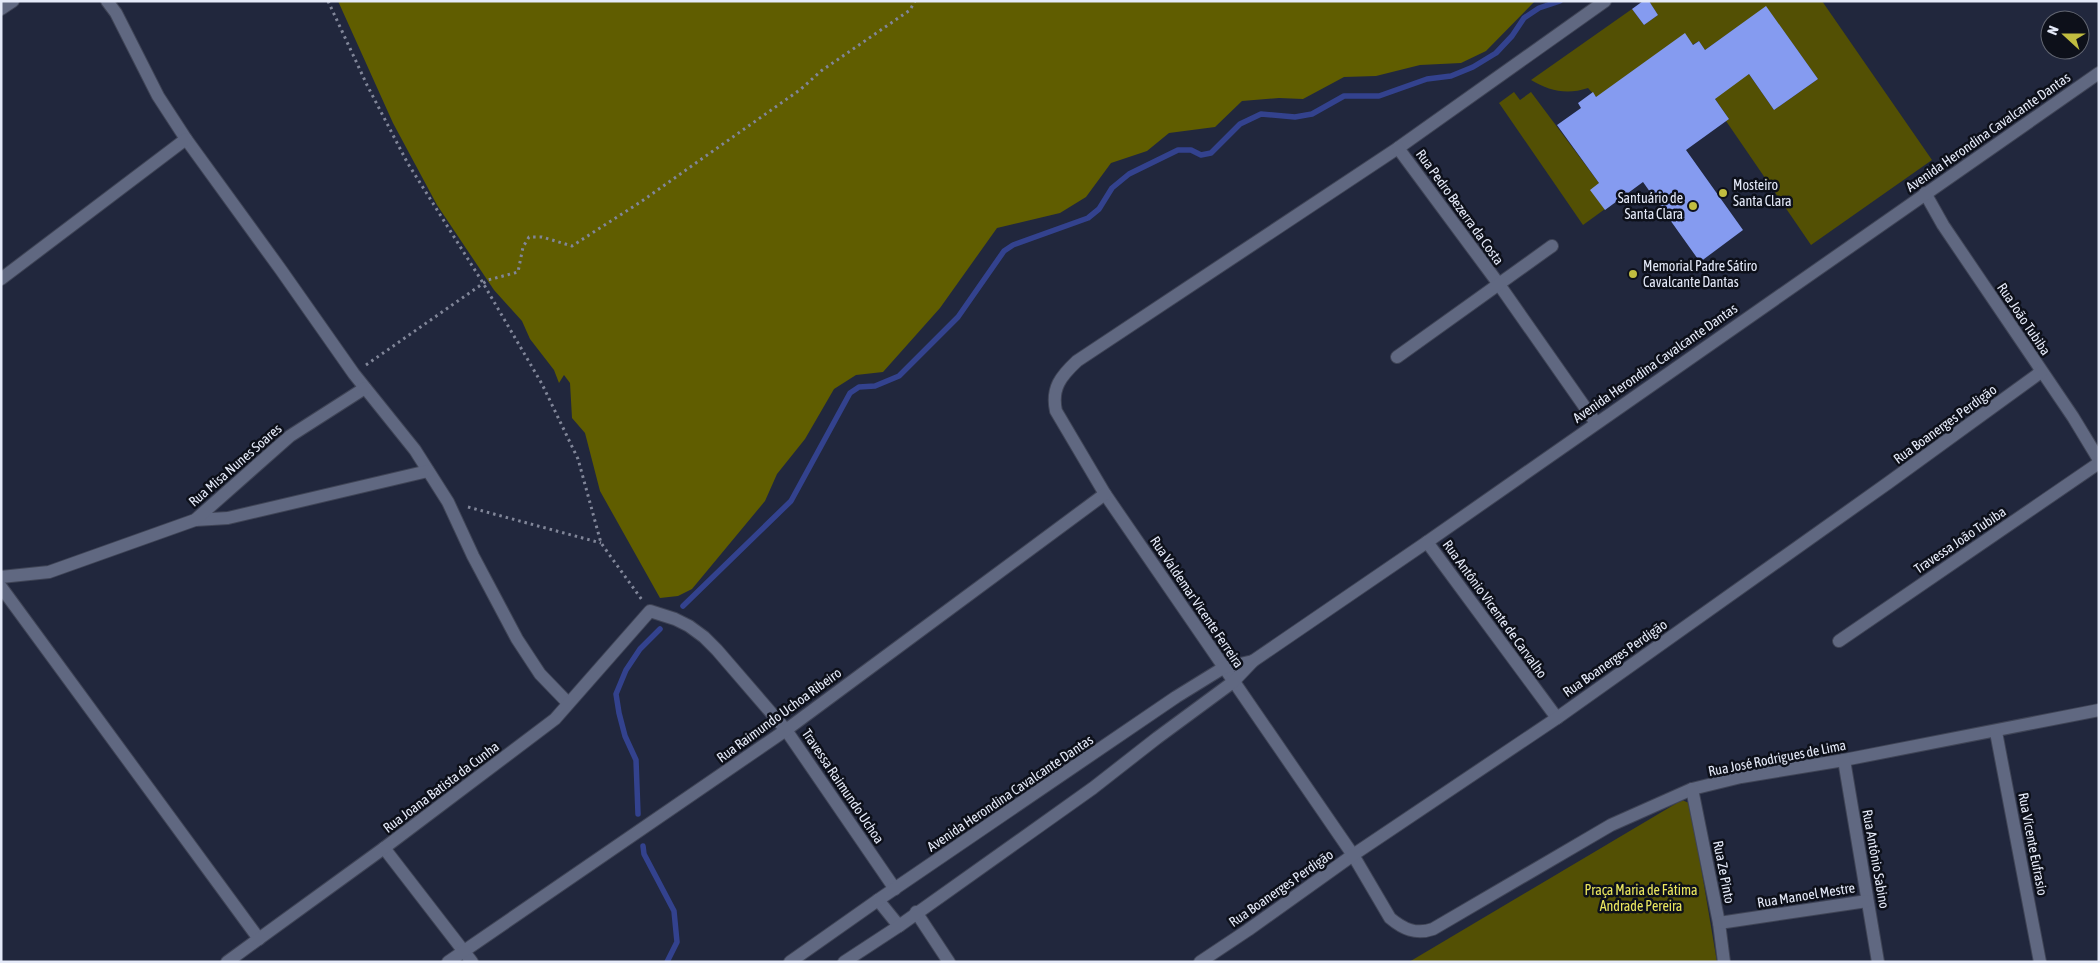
<svg xmlns="http://www.w3.org/2000/svg" width="2100" height="963" font-family="'Asap Condensed',sans-serif">
  <rect width="100%" height="100%" fill="#21273d"/>
  <!-- green -->
  <g fill="#535004">
    <path d="M 1649,1 L 1822,1 L 1932,160 L 1811,245 L 1726,121 L 1729,119 L 1709,90 L 1749,74 L 1774,110 L 1818,79 L 1766,7 L 1705,50 L 1699,41 L 1596,97 L 1588,88 C 1567,95 1549,91 1531,80 L 1632,9 L 1644,25 L 1658,15 Z"/>
    <path d="M 1514,92 L 1520,100 L 1531,92 L 1599,183 L 1605,209 L 1583,225 L 1499,103 Z"/>
    <path d="M 1682,800 L 1689,803 L 1692,814 L 1717,962 L 1409,962 Z"/>
  </g>
  <!-- forest -->
  <path fill="#605d00" d="M 338,1 L 1535,1 L 1486,51 L 1461,63 L 1420,65 L 1376,76 L 1344,77 L 1303,99 L 1279,98 L 1242,101 L 1215,127 L 1169,133 L 1147,151 L 1111,163 L 1086,197 L 1060,213 L 997,228 L 940,308 L 883,372 L 856,375 L 834,389 L 805,439 L 777,474 L 765,501 L 692,589 L 678,596 L 660,598 L 600,491 L 585,433 L 572,418 L 570,383 L 564,375 L 559,383 L 554,370 L 530,339 L 522,321 L 494,290 L 437,205 L 393,123 Z"/>
  <g fill="none" stroke-linecap="round" stroke-linejoin="round">
    <!-- stream -->
    <g stroke="#33428e" stroke-width="5.5">
      <path d="M 683,606 L 791,501 L 850,393 L 859,387 L 875,386 L 899,376 L 958,317 L 1004,251 L 1013,245 L 1088,218 L 1099,209 L 1112,188 L 1129,174 L 1178,150 L 1191,150 L 1201,155 L 1211,153 L 1240,124 L 1261,114 L 1295,117 L 1312,114 L 1344,96 L 1379,96 L 1427,79 L 1451,76 L 1473,67 L 1496,53 L 1512,36 L 1524,18 L 1539,8 L 1560,1"/>
      <path d="M 638,814 L 636,760 L 625,736 L 619,713 L 616,694 L 626,670 L 640,649 L 660,629"/>
      <path d="M 643,846 L 644,854 L 674,911 L 677,942 L 667,962"/>
    </g>
  </g>
  <!-- building -->
  <g fill="#859bf0">
    <path d="M 1643,1 L 1649,1 L 1658,15 L 1644,25 L 1632,9 Z"/>
    <path d="M 1766,6 L 1818,79 L 1774,110 L 1749,74 L 1715,99 L 1729,119 L 1686,150 L 1743,230 L 1700,262 L 1643,182 L 1605,210 L 1590,190 L 1599,183 L 1557,125 L 1581,108 L 1578,103 L 1593,92 L 1596,97 L 1685,33 L 1693,45 L 1699,41 L 1705,50 Z"/>
  </g>
  <g fill="none" stroke-linecap="round" stroke-linejoin="round">
    <!-- street casing -->
    <g stroke="#3f4456" stroke-width="14">
      <g id="street">
        <path d="M 107,1 L 116,13 L 158,96 L 186,139 L 281,270 L 354,374 L 415,450 L 448,502 L 473,556 L 517,639 L 540,674 L 568,703"/>
        <path d="M 1605,1 L 1398,148 L 1077,361 C 1061,376 1051,388 1056,411 L 1105,494 L 1353,855 L 1390,918 C 1403,929 1416,935 1433,929 L 1611,825 L 1692,789 L 1741,777 L 1844,760 L 2099,710"/>
        <path d="M 1,9 L 13,1"/>
        <path d="M 1398,148 L 1498,283 L 1596,423"/>
        <path d="M 1925,193 L 1943,225 L 2073,417 L 2099,460"/>
        <path d="M 1,279 L 186,139"/>
        <path d="M 1397,357 L 1552,246"/>
        <path d="M 195,520 L 228,518 L 428,471"/>
        <path d="M 1427,542 L 1557,718"/>
        <path d="M 1,577 L 49,572 L 195,520 L 290,436 L 365,388"/>
        <path d="M 1,587 L 259,939"/>
        <path d="M 1839,641 L 2099,463"/>
        <path d="M 1996,732 L 2040,962"/>
        <path d="M 1844,760 L 1878,962"/>
        <path d="M 1692,789 L 1719,923 L 1724,962"/>
        <path d="M 384,848 L 472,962"/>
        <path d="M 878,900 L 899,926"/>
        <path d="M 916,912 L 949,962"/>
        <path d="M 1719,923 L 1867,901"/>
        <path d="M 227,962 L 384,848 L 555,719 L 650,611 L 675,619 L 689,626 L 704,637 L 717,650 L 786,730 L 895,889"/>
        <path d="M 448,962 L 786,730 L 1105,494"/>
        <path d="M 790,962 L 878,900 L 1176,697 L 1223,668 L 1253,661"/>
        <path d="M 844,962 L 899,926 L 1093,788 L 1157,738 L 1233,682 L 1253,661 L 1427,542 L 2099,73"/>
        <path d="M 1200,962 L 1248,930 L 1353,855 L 1557,718 L 1888,483 L 2041,372"/>
      </g>
    </g>
    <!-- path -->
    <g stroke="#818699" stroke-width="3" stroke-dasharray="2.5 4" stroke-linecap="butt">
      <path d="M 328,1 L 367,85 L 407,162 L 483,283 L 542,384 L 578,459 L 601,543 L 642,600"/>
      <path d="M 366,365 L 488,280 L 518,272 L 523,247 L 529,237 L 542,237 L 572,246 L 642,201 L 801,89 L 821,71 L 910,10 L 915,1"/>
      <path d="M 468,507 L 601,543"/>
    </g>
    <!-- street -->
    <use href="#street" stroke="#606881" stroke-width="12"/>
  </g>
  <!-- markers -->
  <g fill="#c1bd40" stroke="#0d101a" stroke-width="2">
    <circle cx="1723" cy="193" r="5"/>
    <circle cx="1693" cy="206" r="5"/>
    <circle cx="1633" cy="274" r="5"/>
  </g>
  <g text-anchor="middle" dominant-baseline="central" stroke-width="5" stroke-linejoin="round" paint-order="stroke">
    <!-- street labels -->
    <g font-size="14" fill="#e5eaf9" stroke="#0d101a">
      <text transform="translate(1988 132) rotate(-35)">Avenida Herondina Cavalcante Dantas</text>
      <text transform="translate(1460 207) rotate(54)">Rua Pedro Bezerra da Costa</text>
      <text transform="translate(2024 319) rotate(56)">Rua João Tubiba</text>
      <text transform="translate(1655 363) rotate(-35)">Avenida Herondina Cavalcante Dantas</text>
      <text transform="translate(1945 424) rotate(-36)">Rua Boanerges Perdigão</text>
      <text transform="translate(235 465) rotate(-41)">Rua Misa Nunes Soares</text>
      <text transform="translate(1960 540) rotate(-34)">Travessa João Tubiba</text>
      <text transform="translate(1197 602) rotate(56)">Rua Valdemar Vicente Ferreira</text>
      <text transform="translate(1495 609) rotate(54)">Rua Antônio Vicente de Carvalho</text>
      <text transform="translate(1615 658) rotate(-35)">Rua Boanerges Perdigão</text>
      <text transform="translate(779 715) rotate(-36)">Rua Raimundo Uchoa Ribeiro</text>
      <text transform="translate(1777 758) rotate(-11)">Rua José Rodrigues de Lima</text>
      <text transform="translate(843 786) rotate(56)">Travessa Raimundo Uchoa</text>
      <text transform="translate(441 787) rotate(-37)">Rua Joana Batista da Cunha</text>
      <text transform="translate(1010 793) rotate(-34)">Avenida Herondina Cavalcante Dantas</text>
      <text transform="translate(2033 844) rotate(79)">Rua Vicente Eufrasio</text>
      <text transform="translate(1876 859) rotate(80)">Rua Antônio Sabino</text>
      <text transform="translate(1724 872) rotate(79)">Rua Ze Pinto</text>
      <text transform="translate(1281 888) rotate(-35)">Rua Boanerges Perdigão</text>
      <text transform="translate(1806 895) rotate(-9)">Rua Manoel Mestre</text>
    </g>
    <!-- poi labels -->
    <g font-size="14" fill="#e5eaf9" stroke="#0d101a" text-anchor="start">
      <text x="1733" y="185">Mosteiro<tspan x="1733" dy="16">Santa Clara</tspan></text>
      <text x="1683" y="198" text-anchor="end">Santuário de<tspan x="1683" dy="16">Santa Clara</tspan></text>
      <text x="1643" y="266">Memorial Padre Sátiro<tspan x="1643" dy="16">Cavalcante Dantas</tspan></text>
    </g>
    <!-- park labels -->
    <g font-size="14" fill="#ece85f" stroke="#0d101a">
      <text x="1641" y="890">Praça Maria de Fátima<tspan x="1641" dy="16">Andrade Pereira</tspan></text>
    </g>
  </g>
  <!-- border -->
  <rect width="2100" height="963" fill="none" stroke="#e5eaf9" stroke-width="5"/>
  <!-- north arrow -->
  <g transform="translate(2065 35) rotate(291)"><circle r="24" fill="#0d101a" stroke="#636773"/>
  <path d="M0-4L9 19L0 12L-9 19Z" fill="#c1bd40"/>
  <text y="-8" font-size="14" font-weight="bold" text-anchor="middle" fill="#e5eaf9">N</text>
  </g>
</svg>
